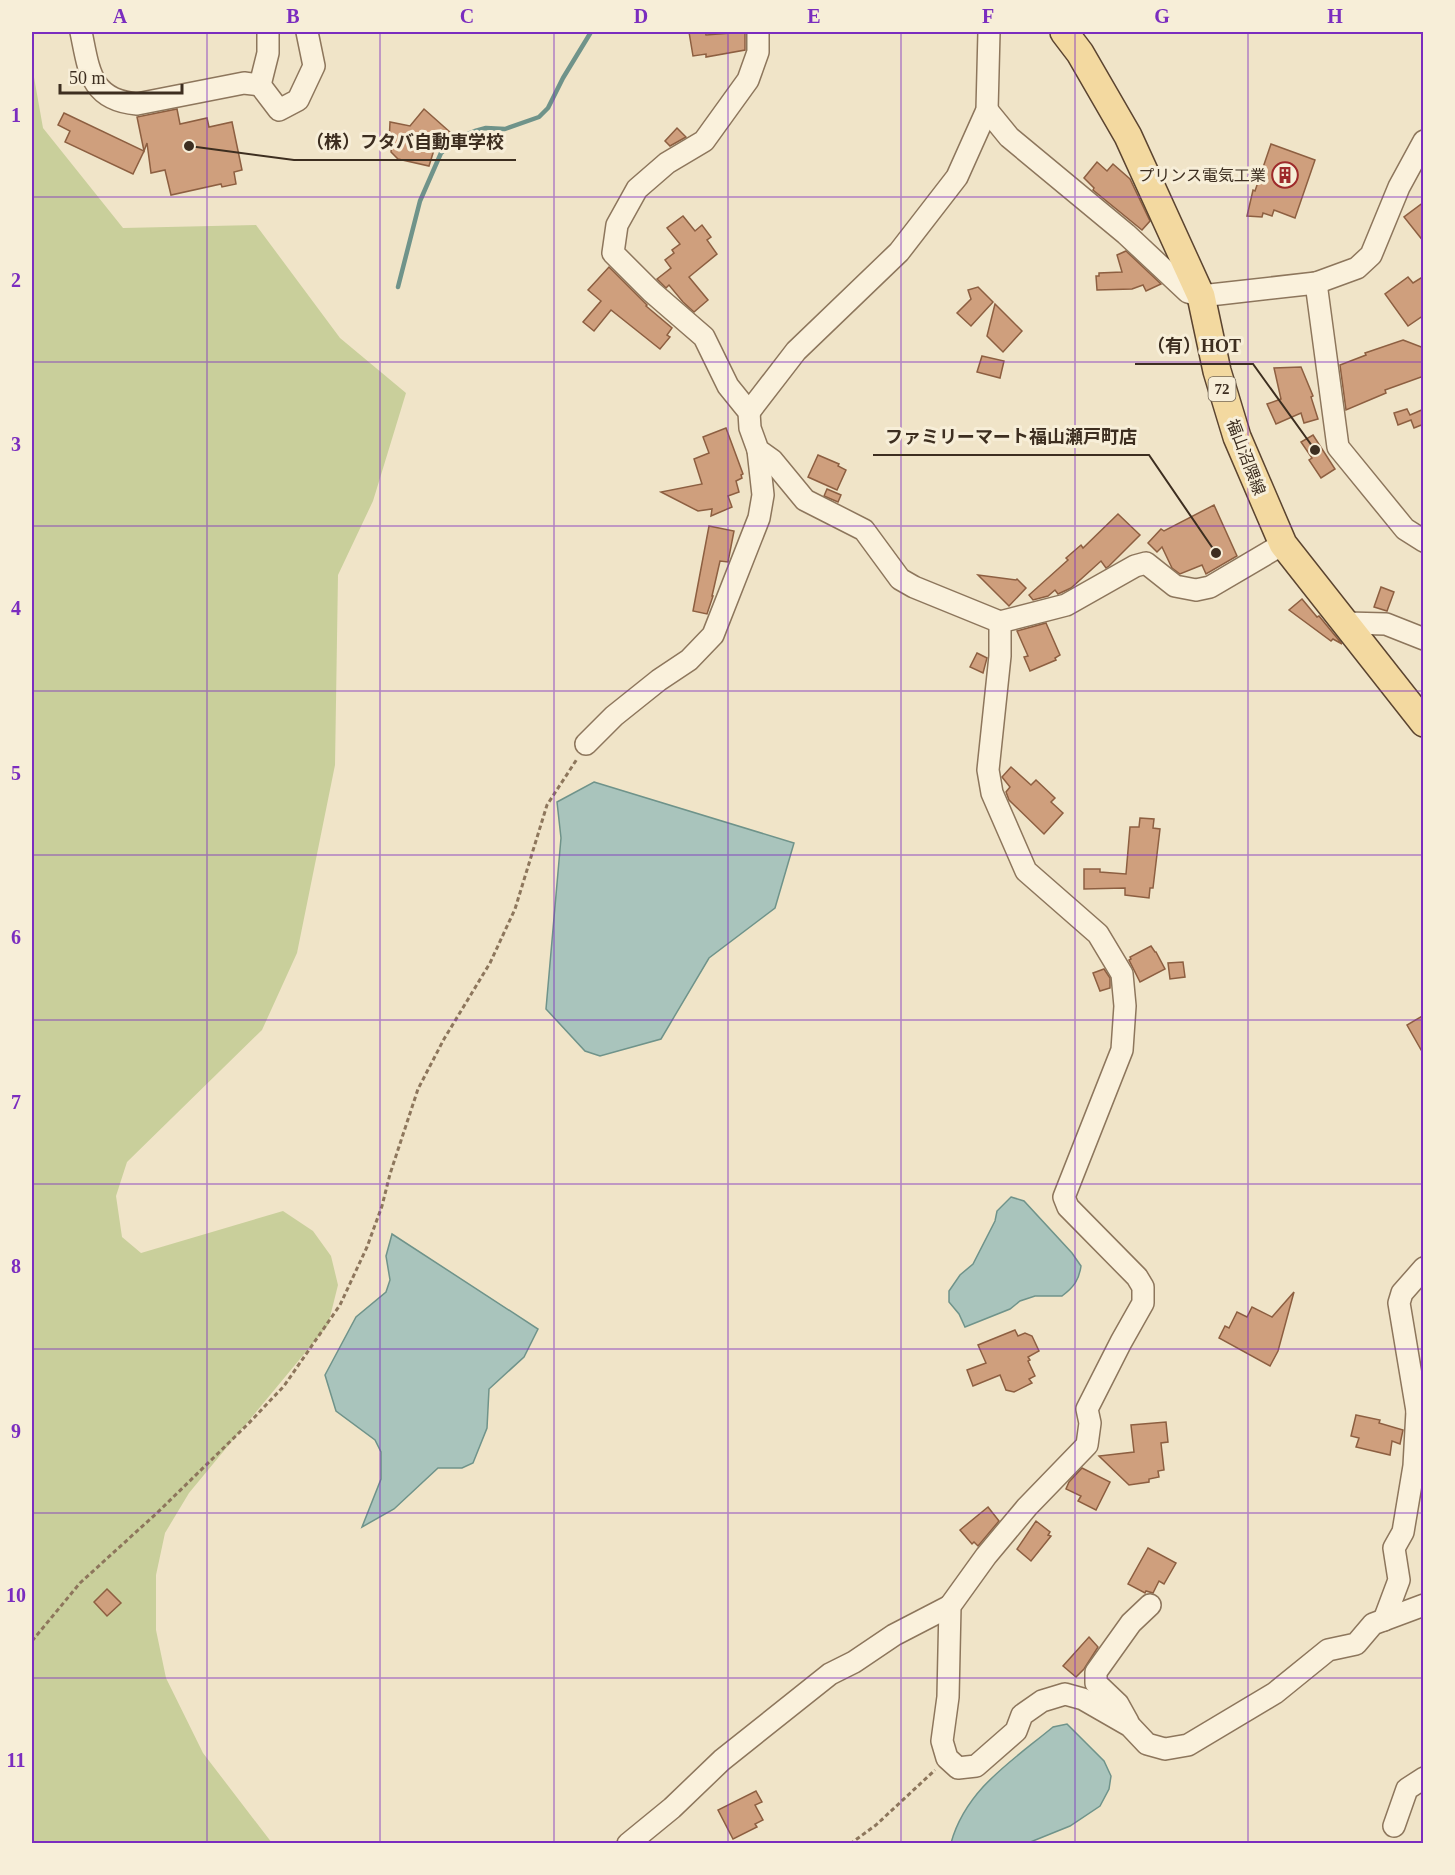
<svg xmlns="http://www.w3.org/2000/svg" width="1455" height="1875" font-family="'Times New Roman','Noto Sans JP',serif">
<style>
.green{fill:#c9cf9b}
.water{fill:#a9c4bc;stroke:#6f938a;stroke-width:1.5}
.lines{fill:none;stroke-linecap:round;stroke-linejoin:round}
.stream{stroke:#6f938a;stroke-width:4.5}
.building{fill:#cf9f7d;stroke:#8d5f41;stroke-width:1.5}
.minor-casing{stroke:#8d765c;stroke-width:24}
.major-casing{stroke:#5b4430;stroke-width:30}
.path{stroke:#8d765c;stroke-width:3;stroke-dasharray:4.5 3;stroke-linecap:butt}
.minor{stroke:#faf1dc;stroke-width:21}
.major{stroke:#f3d9a0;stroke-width:27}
.grid{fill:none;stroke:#7b2cbf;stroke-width:1.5;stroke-opacity:0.55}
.labels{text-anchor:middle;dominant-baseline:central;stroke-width:6;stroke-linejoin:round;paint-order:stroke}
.shield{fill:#f7eed8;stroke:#756857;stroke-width:1.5}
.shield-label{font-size:15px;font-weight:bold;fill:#3d2e20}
.poi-label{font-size:16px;fill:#3d2e20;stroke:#f7eed8;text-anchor:end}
.street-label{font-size:16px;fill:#3d2e20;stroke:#f7eed8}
.leader{fill:none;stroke:#3d2e20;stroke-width:2}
.callout-dot{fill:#3d2e20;stroke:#f7eed8;stroke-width:2}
.callout-label{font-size:18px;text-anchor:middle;font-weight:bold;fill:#3d2e20;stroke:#f7eed8;stroke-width:6;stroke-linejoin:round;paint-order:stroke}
.neatline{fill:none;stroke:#7b2cbf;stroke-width:2}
.grid-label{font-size:20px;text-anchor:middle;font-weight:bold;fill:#7b2cbf}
</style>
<rect width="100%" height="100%" fill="#f0e4c8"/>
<path class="green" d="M 32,66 L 43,128 L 123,228 L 256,225 L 340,338 L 406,393 L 373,501 L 338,575 L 335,765 L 297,953 L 262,1030 L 127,1162 L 116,1196 L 122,1237 L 141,1253 L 283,1211 L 313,1231 L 331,1256 L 338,1285 L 328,1325 L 189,1493 L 165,1533 L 156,1575 L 156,1630 L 166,1678 L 203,1753 L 272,1843 L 32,1843 Z"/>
<g class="water">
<path d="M 594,782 L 794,843 L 775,908 L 709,958 L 661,1039 L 600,1056 L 585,1051 L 546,1009 L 561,838 L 557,802 Z"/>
<path d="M 1011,1197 L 1024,1201 L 1072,1253 L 1081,1266 C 1079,1280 1074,1287 1062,1296 L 1035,1296 L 1020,1301 L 1010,1309 L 965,1327 L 959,1314 L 949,1302 L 949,1291 L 960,1275 L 973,1264 L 995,1221 L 997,1211 Z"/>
<path d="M 392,1234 L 538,1329 L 524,1357 L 489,1389 L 487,1428 L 473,1463 L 462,1468 L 438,1468 L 394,1509 L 362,1527 L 381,1479 L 381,1452 L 375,1440 L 336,1411 L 325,1375 L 356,1317 L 386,1292 L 390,1280 L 386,1256 Z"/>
<path d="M 1067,1724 L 1104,1761 L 1111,1776 L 1109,1789 L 1100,1806 L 1070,1826 L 1028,1843 L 951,1843 C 966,1789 1012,1761 1053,1727 Z"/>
</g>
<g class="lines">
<path class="stream" d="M 398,287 L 420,201 L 441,153 L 459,137 L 475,131 L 486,128 L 505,129 L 539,117 L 548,108 L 563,78 L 591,32"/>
</g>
<g class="building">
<path d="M 689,32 L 705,32 L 706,35 L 745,32 L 745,50 L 706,57 L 706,54 L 693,56 Z"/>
<path d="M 177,109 L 180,124 L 207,118 L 209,127 L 232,122 L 242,170 L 234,172 L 236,184 L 222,187 L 221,184 L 171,195 L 165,170 L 151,173 L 147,143 L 144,151 L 137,117 Z"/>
<path d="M 424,109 L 451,133 L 434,150 L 429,166 L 398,159 L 391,152 L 392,144 L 389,144 L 390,122 L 410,126 Z"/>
<path d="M 64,113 L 144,151 L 133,174 L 65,142 L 70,131 L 58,125 Z"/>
<path d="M 677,128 L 686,137 L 670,146 L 665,141 Z"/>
<path d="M 1271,144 L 1315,160 L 1295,218 L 1274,210 L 1272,216 L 1263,213 L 1262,217 L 1247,216 L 1253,190 L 1255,191 Z"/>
<path d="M 1097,162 L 1107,171 L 1113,164 L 1130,179 L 1150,221 L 1142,230 L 1093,190 L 1094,188 L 1084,178 Z"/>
<path d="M 1424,202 L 1424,242 L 1404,217 Z"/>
<path d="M 683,216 L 695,231 L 702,225 L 711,237 L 707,240 L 717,254 L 689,277 L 708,300 L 694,312 L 683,302 L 669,285 L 666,288 L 657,279 L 671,268 L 665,260 L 674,253 L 672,250 L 680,244 L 667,228 Z"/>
<path d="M 1126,251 L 1161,284 L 1146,291 L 1143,285 L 1132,289 L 1097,290 L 1096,276 L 1099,276 L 1099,273 L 1122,272 L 1117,255 Z"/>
<path d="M 609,267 L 647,305 L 646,306 L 672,328 L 667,335 L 670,337 L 660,349 L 611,310 L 594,331 L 583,322 L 601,301 L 588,290 Z"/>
<path d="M 1424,276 L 1424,315 L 1408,326 L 1385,294 L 1408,277 L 1413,283 Z"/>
<path d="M 978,287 L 993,302 L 971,326 L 957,313 L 971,299 L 968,290 Z"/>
<path d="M 995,304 L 1022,331 L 1003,352 L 987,336 Z"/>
<path d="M 1403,340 L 1424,348 L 1424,376 L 1385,390 L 1386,393 L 1346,410 L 1340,365 L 1366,355 L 1365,353 Z"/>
<path d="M 982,356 L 1004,361 L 1000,378 L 977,372 Z"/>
<path d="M 1301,367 L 1313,396 L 1311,397 L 1318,419 L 1304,423 L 1301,413 L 1276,424 L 1267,404 L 1281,399 L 1274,368 Z"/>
<path d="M 1407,409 L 1410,415 L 1424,409 L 1424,424 L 1414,428 L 1411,420 L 1398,425 L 1394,413 Z"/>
<path d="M 726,428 L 743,474 L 741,475 L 742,478 L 736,481 L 739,492 L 728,496 L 732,507 L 711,516 L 712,509 L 698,511 L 661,492 L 702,484 L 694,459 L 709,453 L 703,437 Z"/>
<path d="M 1313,435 L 1335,469 L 1321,478 L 1309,460 L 1312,458 L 1301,442 Z"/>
<path d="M 818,455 L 839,464 L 838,466 L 846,470 L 837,490 L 808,477 Z"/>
<path d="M 827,489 L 841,495 L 838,502 L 824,496 Z"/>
<path d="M 1214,505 L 1237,556 L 1206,574 L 1202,565 L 1180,574 L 1172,568 L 1162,547 L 1157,552 L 1148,543 L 1161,529 L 1164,531 Z"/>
<path d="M 1118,514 L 1140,535 L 1109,566 L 1106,568 L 1101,561 L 1071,588 L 1058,594 L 1055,590 L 1048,596 L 1033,600 L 1029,595 L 1068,560 L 1066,558 L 1081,545 L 1083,548 Z"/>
<path d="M 709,526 L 734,531 L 728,562 L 720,561 L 712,596 L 713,596 L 707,614 L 693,611 Z"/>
<path d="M 978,575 L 1016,580 L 1017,579 L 1026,588 L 1009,606 Z"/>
<path d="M 1381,587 L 1394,592 L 1387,611 L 1374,607 Z"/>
<path d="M 1302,599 L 1317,617 L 1319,616 L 1342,644 L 1333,639 L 1331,641 L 1289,610 Z"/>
<path d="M 1046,623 L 1060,655 L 1055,658 L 1056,660 L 1030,671 L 1024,657 L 1028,656 L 1017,631 Z"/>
<path d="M 977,653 L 987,658 L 983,673 L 970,667 Z"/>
<path d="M 1011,767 L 1031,785 L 1036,780 L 1055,798 L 1051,802 L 1063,813 L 1044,834 L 1009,800 L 1006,792 L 1010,787 L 1002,777 Z"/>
<path d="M 1140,818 L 1154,819 L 1153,828 L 1160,829 L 1153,888 L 1150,888 L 1149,898 L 1125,895 L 1125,888 L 1084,889 L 1084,869 L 1100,869 L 1100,872 L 1126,874 L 1130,827 L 1139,827 Z"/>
<path d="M 1151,946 L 1155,952 L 1156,952 L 1165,969 L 1140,982 L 1129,960 L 1131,959 L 1130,957 Z"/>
<path d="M 1183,962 L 1185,977 L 1170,979 L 1168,963 Z"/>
<path d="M 1104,969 L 1110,978 L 1110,988 L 1100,991 L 1093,973 Z"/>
<path d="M 1424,1015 L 1424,1055 L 1407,1025 Z"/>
<path d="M 1294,1292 L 1278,1351 L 1270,1366 L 1219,1338 L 1225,1326 L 1229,1328 L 1237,1312 L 1247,1317 L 1252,1307 L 1272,1317 Z"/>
<path d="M 1015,1330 L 1018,1336 L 1025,1333 L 1032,1336 L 1039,1351 L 1028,1357 L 1030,1360 L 1028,1361 L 1035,1376 L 1029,1379 L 1032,1383 L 1014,1392 L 1006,1390 L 1000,1375 L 973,1386 L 967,1370 L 986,1363 L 978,1345 Z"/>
<path d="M 1356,1415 L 1380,1420 L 1379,1423 L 1403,1430 L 1400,1444 L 1392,1441 L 1390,1455 L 1356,1447 L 1359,1438 L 1351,1436 Z"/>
<path d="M 1166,1422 L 1168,1442 L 1161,1443 L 1164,1470 L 1158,1471 L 1159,1477 L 1149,1479 L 1149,1482 L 1129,1485 L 1099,1456 L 1134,1452 L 1131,1425 Z"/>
<path d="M 1082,1468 L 1110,1482 L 1096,1510 L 1078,1501 L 1081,1496 L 1066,1489 L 1069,1482 Z"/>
<path d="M 988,1507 L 999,1521 L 978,1546 L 974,1542 L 972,1544 L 960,1530 Z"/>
<path d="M 1036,1521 L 1050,1532 L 1048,1535 L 1051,1536 L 1031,1561 L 1017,1549 Z"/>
<path d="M 1148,1548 L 1176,1563 L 1164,1584 L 1159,1581 L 1153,1593 L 1146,1591 L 1145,1593 L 1128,1584 Z"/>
<path d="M 107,1589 L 121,1603 L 107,1616 L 94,1602 Z"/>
<path d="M 1089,1637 L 1098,1647 L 1084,1669 L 1076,1677 L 1063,1666 Z"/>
<path d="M 756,1791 L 762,1802 L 755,1805 L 763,1820 L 755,1824 L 757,1827 L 733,1839 L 718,1810 Z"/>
</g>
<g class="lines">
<g class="minor-casing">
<g id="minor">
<path d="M 81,32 C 89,70 90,100 137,104 L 244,83 L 260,85 L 268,53 L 268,32"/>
<path d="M 758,32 L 758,52 L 748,80 L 704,141 L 667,163 L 637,189 L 617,225 L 613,253 L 652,292 L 704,337 L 728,386 L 749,412 L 750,428 L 758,450 L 772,460 L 805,500 L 864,530 L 900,579 L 914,587 L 1000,622"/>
<path d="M 260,85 L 279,110 L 298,100 L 314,66 L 307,32"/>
<path d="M 987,110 L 1009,137 L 1126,234 L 1188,292 L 1201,296 L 1316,283 L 1357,268 L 1371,255 L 1399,187 L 1424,141"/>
<path d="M 1316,283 L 1338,447 L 1405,529 L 1424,541"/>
<path d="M 749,412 L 796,351 L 899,252 L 957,177 L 987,110 L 989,32"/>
<path d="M 1283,544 L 1210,587 L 1196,590 L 1175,586 L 1146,563 L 1135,566 L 1066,605 L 1000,622 L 1000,656 L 988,770 L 992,793 L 1026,871 L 1098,934 L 1122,974 L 1125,1006 L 1122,1050 L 1064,1197 L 1068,1207 L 1137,1277 L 1143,1287 L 1143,1303 L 1121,1342 L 1087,1409 L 1090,1423 L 1087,1445 L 1027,1507 L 986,1556 L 950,1606 L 948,1697 L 942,1741 L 947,1758 L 958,1768 L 976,1766 L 1016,1731 L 1022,1715 L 1042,1701 L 1065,1694 L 1083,1699 L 1130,1726 L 1147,1744 L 1165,1749 L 1188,1745 L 1275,1693 L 1328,1650 L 1356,1644 L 1373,1624 L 1424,1605"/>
<path d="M 1346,623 L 1386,624 L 1424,639"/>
<path d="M 586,744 L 614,716 L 659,680 L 689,660 L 713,635 L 759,518 L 763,495 L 758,450"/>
<path d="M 1424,1268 L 1402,1293 L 1399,1303 L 1417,1411 L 1424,1411"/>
<path d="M 1384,1620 L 1399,1580 L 1394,1548 L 1403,1532 L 1414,1466 L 1417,1411"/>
<path d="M 1128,1722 L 1118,1704 L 1096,1683 L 1096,1672 L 1131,1623 L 1150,1605"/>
<path d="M 1394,1826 L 1407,1789 L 1424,1778"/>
<path d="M 628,1844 L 672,1808 L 722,1760 L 830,1674 L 854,1662 L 894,1635 L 950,1606"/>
</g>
</g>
<g class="major-casing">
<path id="major" d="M 1064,32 L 1080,53 L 1128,136 L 1201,296 L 1217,371 L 1237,437 L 1283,544 L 1424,723"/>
</g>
<g class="path">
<path d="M 32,1641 L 80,1583 L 158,1512 L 248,1424 L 284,1386 L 340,1305 L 367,1247 L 382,1206 L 390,1174 L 418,1089 L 444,1039 L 490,963 L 515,909 L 547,805 L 577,759"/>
<path d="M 850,1844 L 876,1825 L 935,1770"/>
</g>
<use href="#minor" class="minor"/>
<use href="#major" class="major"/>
</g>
<path class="grid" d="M 207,32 L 207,1844M 380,32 L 380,1844M 554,32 L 554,1844M 728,32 L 728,1844M 901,32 L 901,1844M 1075,32 L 1075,1844M 1248,32 L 1248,1844M 32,197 L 1424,197M 32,362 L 1424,362M 32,526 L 1424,526M 32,691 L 1424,691M 32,855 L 1424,855M 32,1020 L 1424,1020M 32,1184 L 1424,1184M 32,1349 L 1424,1349M 32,1513 L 1424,1513M 32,1678 L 1424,1678"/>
<defs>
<g id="building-ring" transform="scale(1.35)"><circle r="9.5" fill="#f7eed8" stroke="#9e2a2b" stroke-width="1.5"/><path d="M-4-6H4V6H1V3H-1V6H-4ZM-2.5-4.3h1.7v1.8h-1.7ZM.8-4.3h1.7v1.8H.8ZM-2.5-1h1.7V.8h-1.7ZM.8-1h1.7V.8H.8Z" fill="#9e2a2b"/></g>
</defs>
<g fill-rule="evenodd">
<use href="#building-ring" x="1285" y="175"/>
</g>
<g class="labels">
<rect class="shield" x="1208.5" y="377" width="27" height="24" rx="4.5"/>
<g class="shield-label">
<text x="1222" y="389">72</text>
</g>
<g class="poi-label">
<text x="1266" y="175">プリンス電気工業</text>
</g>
<g class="street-label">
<text transform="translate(1246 457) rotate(69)">福山沼隈線</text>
</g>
</g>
<path class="leader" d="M189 146L294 160H516M1315 450L1253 364H1135M1216 553L1149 455H873"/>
<g class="callout-dot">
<circle cx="189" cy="146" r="6"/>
<circle cx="1315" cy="450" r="6"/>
<circle cx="1216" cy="553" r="6"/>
</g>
<g class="callout-label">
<text x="405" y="148">（株）フタバ自動車学校</text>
<text x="1194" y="352">（有）HOT</text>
<text x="1011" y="443">ファミリーマート福山瀬戸町店</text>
</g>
<rect width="1455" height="1875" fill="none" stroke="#f7eed8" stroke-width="66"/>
<path d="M60 84v9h122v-9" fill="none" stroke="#3d2e20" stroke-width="3"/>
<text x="69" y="84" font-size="18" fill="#3d2e20" stroke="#f7eed8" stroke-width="4.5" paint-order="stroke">50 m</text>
<rect x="33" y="33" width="1389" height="1809" class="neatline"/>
<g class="grid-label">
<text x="120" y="23">A</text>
<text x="293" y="23">B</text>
<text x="467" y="23">C</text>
<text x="641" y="23">D</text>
<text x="814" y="23">E</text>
<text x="988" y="23">F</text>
<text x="1162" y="23">G</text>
<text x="1335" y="23">H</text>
<text x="16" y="122">1</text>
<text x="16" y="287">2</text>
<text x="16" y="451">3</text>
<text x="16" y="615">4</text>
<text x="16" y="780">5</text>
<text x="16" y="944">6</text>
<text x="16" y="1109">7</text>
<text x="16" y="1273">8</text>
<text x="16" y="1438">9</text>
<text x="16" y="1602">10</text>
<text x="16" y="1767">11</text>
</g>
</svg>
